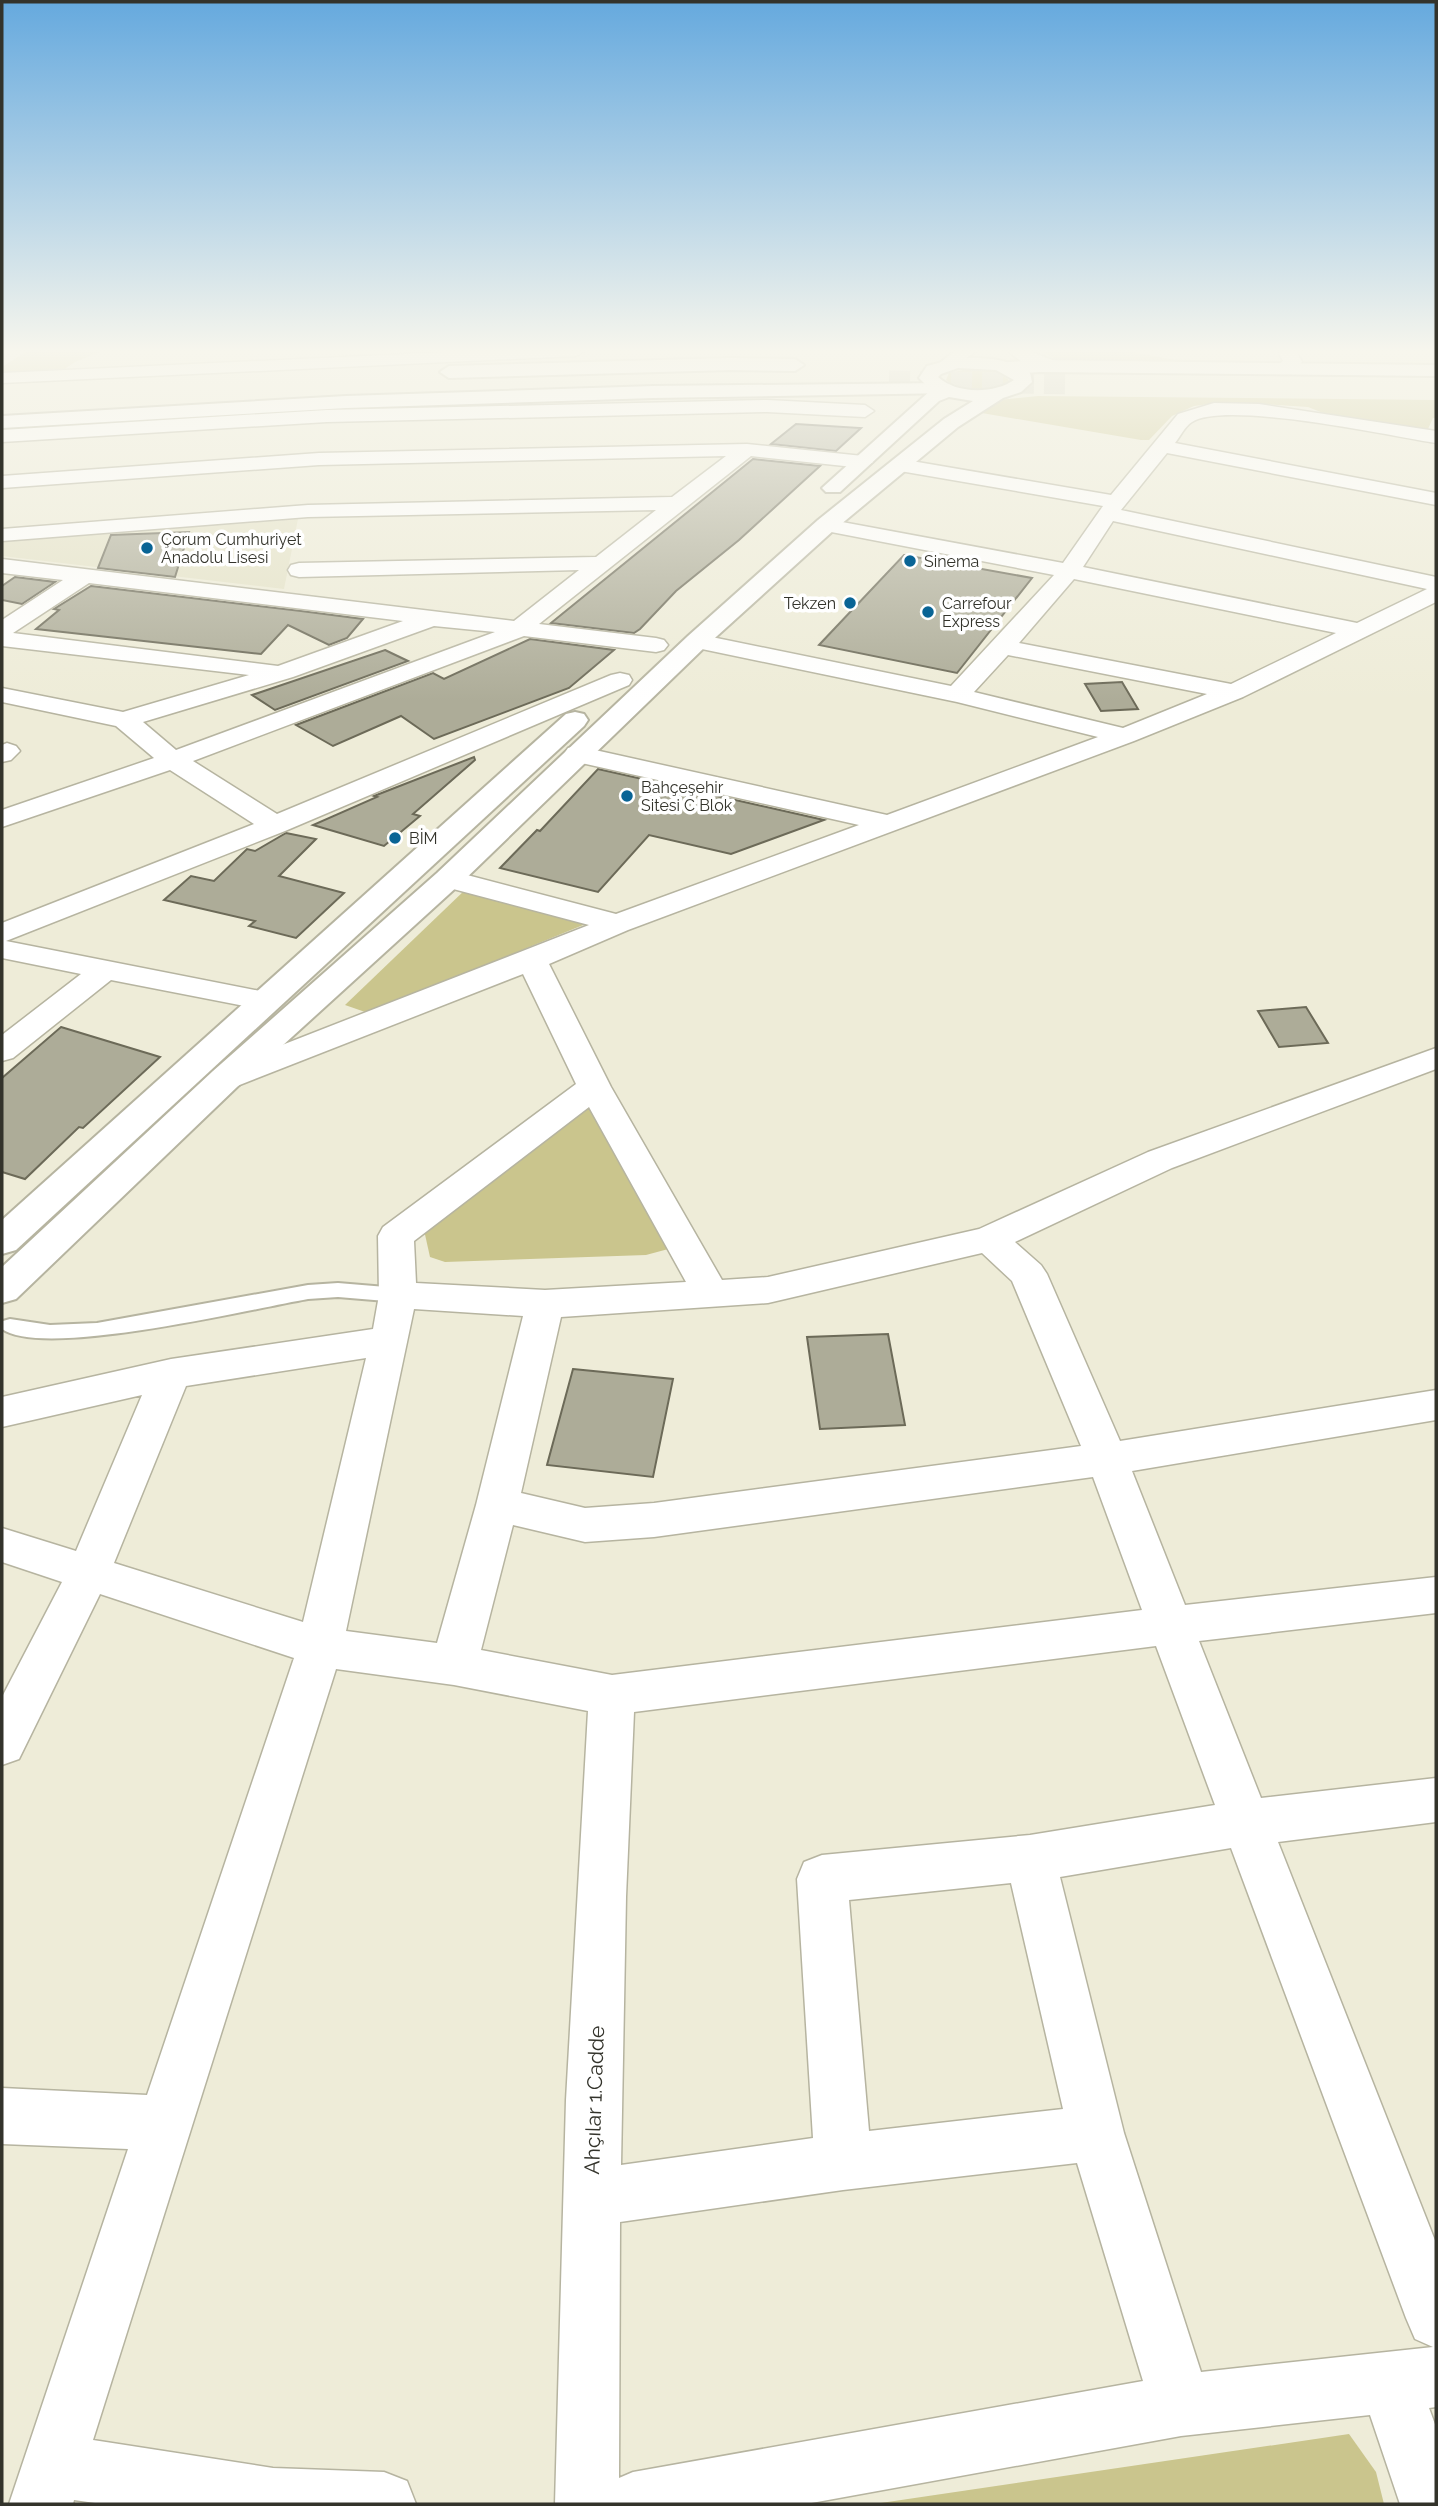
<svg xmlns="http://www.w3.org/2000/svg" width="1438" height="2506" font-family="Raleway,sans-serif">
<style>
.built{fill:#e4e2c7}
.green{fill:#cac58d}
.building{fill:#adac98;stroke:#6c6a58;stroke-width:2}
.lines{fill:none;stroke-linecap:round;stroke-linejoin:round}
.trunk-tunnel{stroke:#c9c7b5;stroke-width:21;stroke-dasharray:21 10;stroke-linecap:butt}
.service-casing{stroke:#b6b4a0;stroke-width:4}
.minor-casing{stroke:#b6b4a0;stroke-width:3}
.tertiary-casing{stroke:#b6b4a0;stroke-width:4}
.secondary-casing{stroke:#b6b4a0;stroke-width:4}
.trunk-casing{stroke:#b6b4a0;stroke-width:4}
.service{fill:#fff;fill-rule:evenodd}
.minor{fill:#fff;fill-rule:evenodd}
.tertiary{fill:#fff;fill-rule:evenodd}
.secondary{fill:#fff;fill-rule:evenodd}
.trunk{fill:#fff;fill-rule:evenodd}
.poi-dot{fill:#096495;stroke:#fff;stroke-width:2.5}
.labels{text-anchor:middle;dominant-baseline:central;stroke-width:7;stroke-linejoin:round;paint-order:stroke}
.far-poi-label{font-size:16px;fill:#33332b;stroke:#fff;text-anchor:start}
.near-street-label{font-size:21px;fill:#33332b;stroke:#fff}
</style>
<rect width="100%" height="100%" fill="#eeecd8"/>
<path class="built" d="M 298,519 L 284,589 L 2,556 L 2,541 Z"/>
<g class="green">
<path d="M 27,351 L 103,351 L 75,362 L 63,370 L 2,373 L 2,367 Z"/>
<path d="M 1041,351 L 1127,351 L 1202,365 L 1071,362 L 1057,360 Z"/>
<path d="M 973,368 L 994,370 L 1009,380 C 997,396 960,392 946,380 L 949,373 Z"/>
<path d="M 1038,396 L 1436,400 L 1436,418 L 1433,418 L 1428,429 L 1328,415 L 1308,407 L 1248,403 L 1209,404 L 1194,406 L 1172,416 L 1149,440 L 1141,440 L 976,412 L 999,400 Z"/>
<path d="M 466,889 L 588,923 L 368,1013 L 345,1005 Z"/>
<path d="M 591,1105 L 672,1248 L 646,1255 L 445,1262 L 430,1257 L 424,1230 Z"/>
<path d="M 1349,2434 L 1376,2472 L 1384,2504 L 874,2504 Z"/>
</g>
<g class="building">
<path d="M 796,424 L 861,428 L 836,451 L 771,444 Z"/>
<path d="M 753,459 L 820,466 L 739,540 L 676,591 L 640,629 L 634,633 L 551,623 Z"/>
<path d="M 189,532 L 175,577 L 98,568 L 111,535 Z"/>
<path d="M 904,555 L 1032,578 L 957,673 L 819,645 Z"/>
<path d="M 15,577 L 55,582 L 22,604 L 2,600 L 2,586 Z"/>
<path d="M 91,586 L 301,611 L 363,619 L 347,638 L 329,645 L 288,625 L 261,654 L 36,629 L 59,610 L 54,609 Z"/>
<path d="M 530,639 L 614,650 L 569,688 L 434,739 L 401,716 L 333,746 L 296,725 L 433,673 L 444,679 Z"/>
<path d="M 385,650 L 408,661 L 275,710 L 252,695 Z"/>
<path d="M 1122,682 L 1138,709 L 1101,711 L 1085,684 Z"/>
<path d="M 474,757 L 475,760 L 413,814 L 420,816 L 384,846 L 313,825 L 377,797 L 374,796 Z"/>
<path d="M 598,769 L 824,820 L 731,854 L 649,835 L 598,892 L 500,868 L 537,830 L 540,831 Z"/>
<path d="M 286,833 L 316,839 L 279,876 L 344,893 L 296,938 L 249,926 L 255,921 L 164,900 L 191,876 L 214,881 L 247,849 L 255,851 Z"/>
<path d="M 1306,1007 L 1328,1043 L 1279,1047 L 1258,1011 Z"/>
<path d="M 61,1027 L 160,1057 L 83,1128 L 79,1127 L 25,1179 L 2,1172 L 2,1078 Z"/>
<path d="M 888,1334 L 905,1425 L 820,1429 L 807,1337 Z"/>
<path d="M 573,1369 L 673,1379 L 653,1477 L 547,1465 Z"/>
</g>
<g class="lines">
<path class="trunk-tunnel" d="M 889,381 L 1074,384"/>
<g class="service-casing">
<path id="service" d="M 338,1283 L 398,1288 L 405,1290 L 408,1295 L 405,1300 L 398,1302 L 338,1297 L 308,1299 C 251,1309 43,1359 2,1329 L 3,1321 L 10,1319 L 50,1325 L 97,1323 L 308,1285 Z"/>
</g>
<g class="minor-casing">
<g id="minor">
<path d="M 469,351 L 585,351 L 576,356 L 2,383 L 2,373 Z"/>
<path d="M 1278,351 L 1296,351 L 1302,362 L 1287,374 L 1275,374 L 1272,370 L 1283,361 Z"/>
<path d="M 767,400 L 865,405 L 874,411 L 865,417 L 767,412 L 327,422 L 2,442 L 2,430 L 327,410 Z"/>
<path d="M 1214,403 L 1259,404 L 1436,431 L 1436,443 C 1391,436 1225,400 1192,422 C 1185,426 1180,437 1175,443 L 1436,493 L 1436,505 L 1167,453 L 1121,510 L 1436,577 L 1436,602 L 1243,697 L 1134,741 L 628,930 L 549,964 L 611,1087 L 722,1280 L 768,1277 L 979,1229 L 1148,1152 L 1436,1048 L 1436,1069 L 1172,1168 L 1015,1242 L 1041,1265 L 1047,1274 L 1120,1441 L 1436,1390 L 1436,1420 L 1132,1471 L 1185,1605 L 1436,1577 L 1436,1613 L 1199,1641 L 1261,1798 L 1436,1778 L 1436,1822 L 1278,1842 L 1436,2243 L 1436,2407 L 1429,2408 L 1436,2427 L 1436,2504 L 1400,2504 L 1370,2415 L 1181,2436 L 806,2504 L 555,2504 L 566,2100 L 588,1711 L 454,1685 L 336,1669 L 93,2440 L 273,2468 L 384,2472 L 407,2481 L 416,2504 L 102,2504 L 74,2500 L 73,2504 L 9,2504 L 128,2149 L 2,2144 L 2,2088 L 147,2095 L 294,1658 L 100,1594 L 19,1759 L 2,1765 L 2,1697 L 62,1582 L 2,1562 L 2,1528 L 76,1551 L 142,1395 L 2,1427 L 2,1397 L 171,1359 L 373,1329 L 379,1295 L 378,1236 L 383,1227 L 576,1084 L 523,974 L 237,1086 L 225,1089 L 213,1086 L 209,1079 L 213,1072 L 589,925 L 438,885 L 434,879 L 438,873 L 448,870 L 616,914 L 859,825 L 568,760 L 564,754 L 568,748 L 577,746 L 887,815 L 1098,737 L 957,702 L 697,648 L 689,646 L 685,641 L 689,636 L 697,634 L 951,686 L 1054,575 L 826,531 L 819,529 L 815,525 L 819,521 L 826,519 L 1063,563 L 1103,506 L 900,471 L 890,465 L 900,459 L 1111,495 L 1178,414 ZM 1113,521 L 1427,589 L 1357,623 L 1083,567 ZM 1074,579 L 1336,633 L 1231,684 L 1019,643 ZM 1008,655 L 1207,694 L 1123,728 L 974,692 ZM 589,1107 L 686,1282 L 545,1290 L 416,1283 L 414,1241 ZM 982,1253 L 1012,1281 L 1081,1446 L 654,1503 L 585,1508 L 521,1493 L 561,1317 L 768,1303 ZM 414,1309 L 523,1316 L 476,1505 L 437,1643 L 346,1631 ZM 366,1358 L 303,1622 L 114,1563 L 186,1386 ZM 1093,1477 L 1142,1610 L 612,1675 L 481,1650 L 513,1525 L 585,1542 L 654,1537 ZM 1156,1646 L 1215,1805 L 1030,1835 L 822,1855 L 804,1862 L 797,1879 L 813,2138 L 621,2165 L 626,1897 L 634,1712 ZM 1231,1848 L 1406,2318 L 1415,2339 L 1433,2347 L 1201,2372 L 1124,2133 L 1060,1877 ZM 1011,1883 L 1063,2109 L 869,2131 L 849,1900 ZM 1077,2163 L 1143,2381 L 633,2472 L 619,2478 L 620,2222 L 843,2190 Z"/>
<path d="M 747,444 L 863,456 L 873,462 L 863,468 L 751,456 L 539,624 L 656,638 L 664,640 L 668,645 L 664,650 L 656,652 L 524,636 L 193,761 L 277,814 L 611,675 L 620,673 L 629,675 L 632,680 L 629,685 L 285,831 L 6,941 L 265,992 L 276,994 L 281,1001 L 276,1008 L 265,1010 L 111,980 L 13,1058 L 2,1061 L 2,1035 L 81,974 L 2,958 L 2,923 L 254,824 L 170,770 L 2,827 L 2,810 L 154,758 L 116,726 L 2,702 L 2,688 L 123,712 L 249,675 L 2,646 L 2,620 L 63,580 L 2,573 L 2,559 L 514,621 L 579,570 L 299,577 L 291,575 L 288,570 L 291,565 L 299,563 L 596,557 L 656,510 L 308,517 L 2,541 L 2,529 L 308,505 L 672,497 L 726,456 L 319,465 L 2,488 L 2,476 L 319,453 ZM 89,583 L 403,621 L 278,666 L 13,633 ZM 434,626 L 495,632 L 176,750 L 143,722 L 293,677 Z"/>
<path d="M 7,743 L 16,746 L 20,751 L 11,760 L 2,762 L 2,745 Z"/>
</g>
</g>
<g class="tertiary-casing">
<g id="tertiary">
<path d="M 955,351 L 976,351 L 952,369 L 940,369 L 937,365 Z"/>
<path d="M 1009,351 L 1029,351 L 1057,362 L 1059,366 L 1050,372 C 1034,368 1020,363 1009,351 Z"/>
</g>
</g>
<g class="secondary-casing">
<g id="secondary">
<path d="M 957,358 C 983,357 1008,358 1030,373 L 1032,382 L 1021,392 L 1003,398 L 958,427 L 834,530 L 706,646 L 459,885 L 237,1087 L 16,1299 L 2,1303 L 2,1267 L 213,1071 L 437,873 L 688,636 L 818,520 L 944,419 L 973,401 L 949,397 L 939,401 L 840,492 L 826,492 L 822,488 L 931,390 L 919,378 L 927,366 ZM 958,368 L 996,370 L 1014,380 C 994,394 956,394 938,377 L 941,374 Z"/>
<path d="M 575,712 L 584,714 L 588,720 L 584,726 L 16,1250 L 2,1254 L 2,1220 L 566,714 Z"/>
</g>
</g>
<g class="trunk-casing">
<g id="trunk">
<path d="M 730,358 L 795,359 L 804,365 L 795,371 L 730,370 L 449,378 L 440,372 L 449,366 Z"/>
<path d="M 1040,360 L 1436,365 L 1436,376 L 1040,372 L 1008,374 L 999,368 L 1008,362 Z"/>
<path d="M 944,383 L 951,385 L 953,389 L 951,393 L 653,398 L 346,408 L 2,428 L 2,416 L 346,396 L 653,386 Z"/>
</g>
</g>
<use href="#service" class="service"/>
<use href="#minor" class="minor"/>
<use href="#tertiary" class="tertiary"/>
<use href="#secondary" class="secondary"/>
<use href="#trunk" class="trunk"/>
</g>
<linearGradient id="sky" x2="0" y2="1"><stop stop-color="#65a9de"/><stop offset="0.5" stop-color="#f7f6ed"/><stop offset="1" stop-color="#f7f6ed" stop-opacity="0"/></linearGradient>
<rect width="1438" height="702" fill="url(#sky)"/>
<g class="poi-dot">
<circle cx="147" cy="548" r="7"/>
<circle cx="910" cy="561" r="7"/>
<circle cx="850" cy="603" r="7"/>
<circle cx="928" cy="612" r="7"/>
<circle cx="627" cy="796" r="7"/>
<circle cx="395" cy="838" r="7"/>
</g>
<g class="labels">
<g class="far-poi-label">
<text x="161" y="539">Çorum Cumhuriyet<tspan x="161" dy="18">Anadolu Lisesi</tspan></text>
<text x="924" y="561">Sinema</text>
<text x="836" y="603" text-anchor="end">Tekzen</text>
<text x="942" y="603">Carrefour<tspan x="942" dy="18">Express</tspan></text>
<text x="641" y="787">Bahçeşehir<tspan x="641" dy="18">Sitesi C Blok</tspan></text>
<text x="409" y="838">BİM</text>
</g>
<g class="near-street-label">
<text transform="translate(594 2100) rotate(-88)">Ahçılar 1.Cadde</text>
</g>
</g>
<rect width="1438" height="2506" fill="none" stroke="#33332b" stroke-width="7"/>
</svg>
